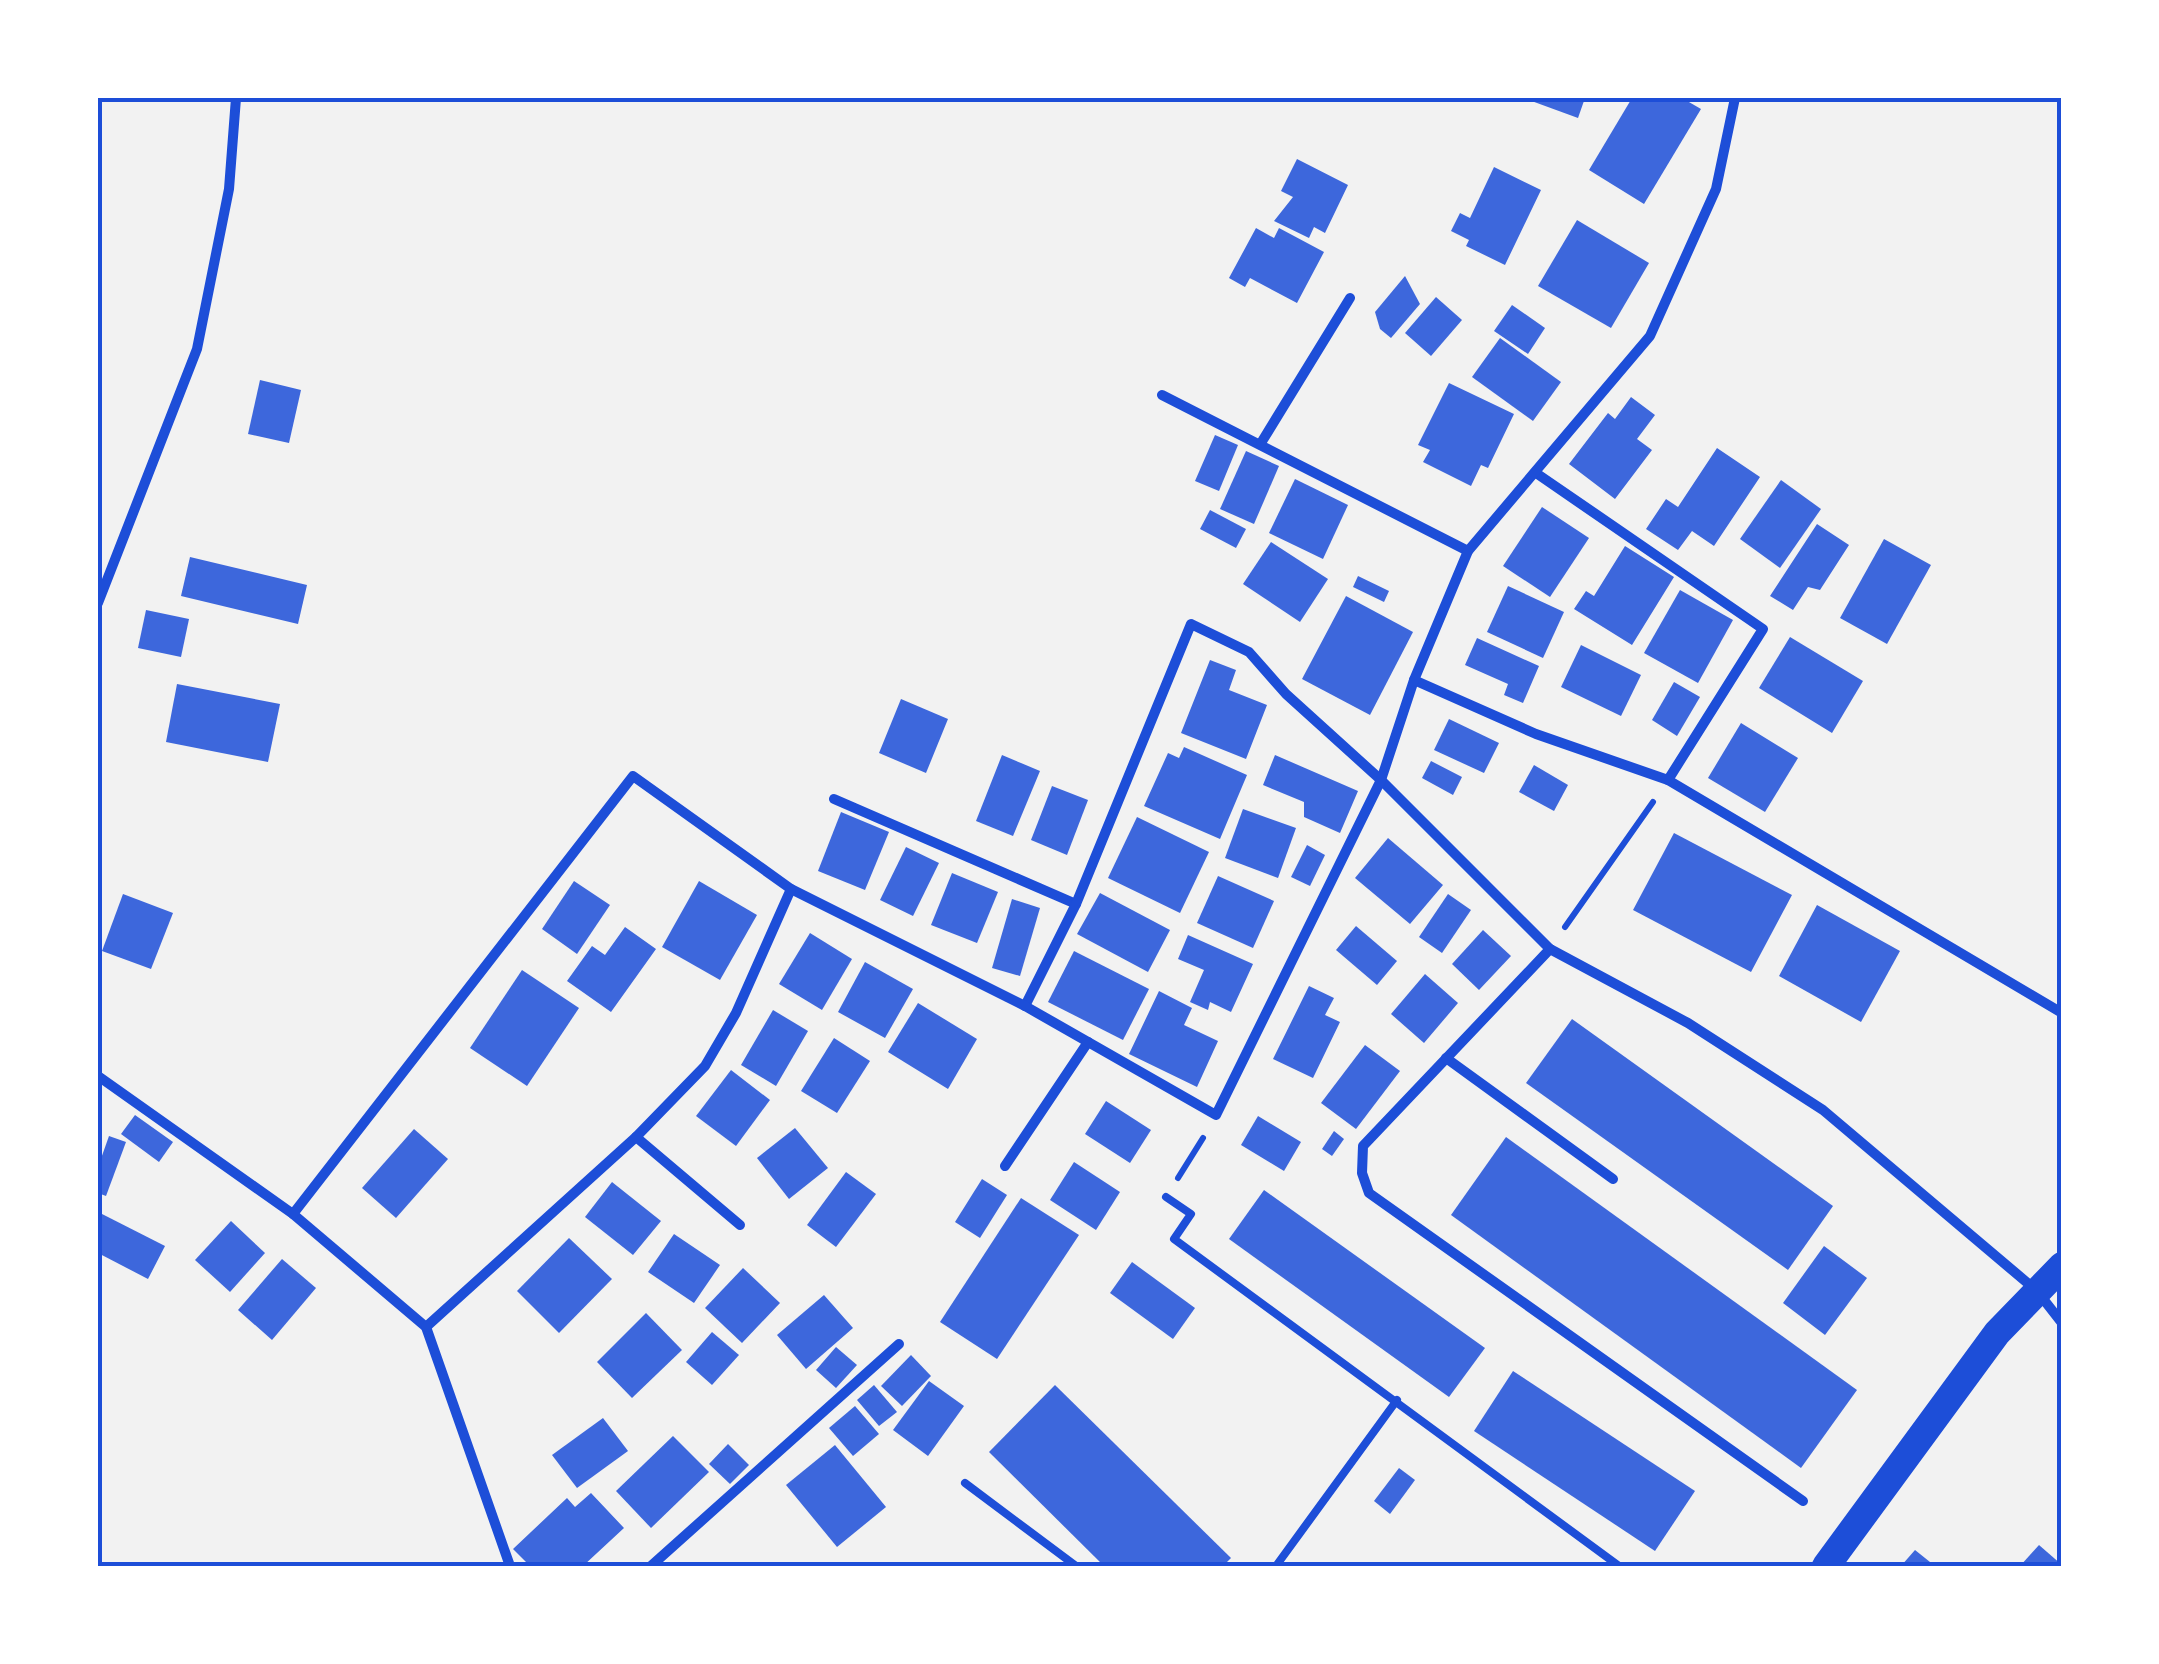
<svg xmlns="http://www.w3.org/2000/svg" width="2159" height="1664" font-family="'Asap Condensed',sans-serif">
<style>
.building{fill:#3d67dc}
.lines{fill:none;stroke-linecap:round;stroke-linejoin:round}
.path{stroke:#1d4ed8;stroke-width:6}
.service{stroke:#1d4ed8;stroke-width:8}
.minor{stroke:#1d4ed8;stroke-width:10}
.trunk{stroke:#1d4ed8;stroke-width:28}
.neatline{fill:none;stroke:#1d4ed8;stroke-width:4}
</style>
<rect width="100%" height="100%" fill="#f2f2f2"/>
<g class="building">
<path d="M 1523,98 L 1585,98 L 1578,118 Z"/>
<path d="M 1632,98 L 1682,98 L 1701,109 L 1644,204 L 1589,170 Z"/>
<path d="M 1297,159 L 1348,185 L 1325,233 L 1314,227 L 1309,238 L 1274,221 L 1293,197 L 1281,191 Z"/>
<path d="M 1494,167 L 1541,190 L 1505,265 L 1466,246 L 1469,240 L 1451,231 L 1460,213 L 1470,218 Z"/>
<path d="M 1577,220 L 1649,263 L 1611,328 L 1538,286 Z"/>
<path d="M 1256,228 L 1274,238 L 1279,228 L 1324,252 L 1297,303 L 1250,278 L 1245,287 L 1229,278 Z"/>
<path d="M 1405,276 L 1420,304 L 1391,338 L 1380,329 L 1375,312 Z"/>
<path d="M 1436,297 L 1462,320 L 1431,356 L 1405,333 Z"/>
<path d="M 1512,305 L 1545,328 L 1528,354 L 1494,331 Z"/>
<path d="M 1500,338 L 1561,382 L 1533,421 L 1472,377 Z"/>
<path d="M 260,380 L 301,390 L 289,443 L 248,434 Z"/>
<path d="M 1449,383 L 1514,414 L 1488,468 L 1481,465 L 1471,486 L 1423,462 L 1430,450 L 1418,445 Z"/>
<path d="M 1631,397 L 1655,415 L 1637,439 L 1652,450 L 1615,499 L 1569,464 L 1608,413 L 1615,419 Z"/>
<path d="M 1215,435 L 1238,445 L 1219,491 L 1195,481 Z"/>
<path d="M 1717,448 L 1760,477 L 1714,546 L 1692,531 L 1678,550 L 1646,529 L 1666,499 L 1678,507 Z"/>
<path d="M 1246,451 L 1279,466 L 1254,524 L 1220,509 Z"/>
<path d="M 1295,479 L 1348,505 L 1323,559 L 1269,533 Z"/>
<path d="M 1781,480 L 1821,509 L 1780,568 L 1740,539 Z"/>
<path d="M 1542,507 L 1589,538 L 1550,597 L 1503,566 Z"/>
<path d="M 1210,510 L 1246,529 L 1236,548 L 1200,529 Z"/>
<path d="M 1817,524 L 1849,545 L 1820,590 L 1808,587 L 1793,610 L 1770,596 Z"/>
<path d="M 1884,539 L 1931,565 L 1887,644 L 1840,618 Z"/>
<path d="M 1271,542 L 1328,579 L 1300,622 L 1243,584 Z"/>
<path d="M 1625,546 L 1674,577 L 1632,645 L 1574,609 L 1586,591 L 1594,596 Z"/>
<path d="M 190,557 L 307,585 L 298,624 L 181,596 Z"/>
<path d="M 1358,576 L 1389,591 L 1384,602 L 1353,587 Z"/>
<path d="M 1508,586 L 1564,612 L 1543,658 L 1487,632 Z"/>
<path d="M 1680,590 L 1733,620 L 1698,683 L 1644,653 Z"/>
<path d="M 1346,596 L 1413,632 L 1370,715 L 1302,679 Z"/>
<path d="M 146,610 L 189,619 L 181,657 L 138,648 Z"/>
<path d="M 1790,637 L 1863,681 L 1832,733 L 1759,688 Z"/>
<path d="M 1477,638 L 1539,666 L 1523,703 L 1504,695 L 1508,684 L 1465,665 Z"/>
<path d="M 1581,645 L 1641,675 L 1621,716 L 1561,687 Z"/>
<path d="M 1210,660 L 1236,670 L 1229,690 L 1267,705 L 1246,759 L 1181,733 Z"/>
<path d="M 1674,682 L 1700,697 L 1677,736 L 1652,720 Z"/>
<path d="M 177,684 L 280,704 L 268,762 L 166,742 Z"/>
<path d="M 901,699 L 948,719 L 926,773 L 879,753 Z"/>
<path d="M 1449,719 L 1499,743 L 1484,773 L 1434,750 Z"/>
<path d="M 1741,723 L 1798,758 L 1765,812 L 1708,778 Z"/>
<path d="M 1184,747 L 1247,775 L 1220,839 L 1144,806 L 1168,753 L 1179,758 Z"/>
<path d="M 1002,755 L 1040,771 L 1013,836 L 976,821 Z"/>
<path d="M 1275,755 L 1358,791 L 1340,833 L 1304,817 L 1304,802 L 1263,785 Z"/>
<path d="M 1431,761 L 1462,777 L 1453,795 L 1422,778 Z"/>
<path d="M 1534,765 L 1568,785 L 1554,811 L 1519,792 Z"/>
<path d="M 1052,786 L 1088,800 L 1067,855 L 1031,840 Z"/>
<path d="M 1243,809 L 1296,828 L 1278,878 L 1225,858 Z"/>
<path d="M 841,812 L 889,832 L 865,890 L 818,871 Z"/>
<path d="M 1137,817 L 1209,852 L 1180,913 L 1108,878 Z"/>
<path d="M 1674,833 L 1792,895 L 1751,972 L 1633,910 Z"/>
<path d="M 1388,838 L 1443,885 L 1410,924 L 1355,878 Z"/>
<path d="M 1307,845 L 1325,855 L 1310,886 L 1291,877 Z"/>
<path d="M 906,847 L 939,863 L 913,916 L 880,900 Z"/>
<path d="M 952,873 L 998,892 L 977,943 L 931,925 Z"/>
<path d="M 1218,876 L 1274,901 L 1253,948 L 1197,923 Z"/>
<path d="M 574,881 L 610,905 L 577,954 L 542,929 Z"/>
<path d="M 699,881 L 757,915 L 720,980 L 662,947 Z"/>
<path d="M 1100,893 L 1170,930 L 1148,972 L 1077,934 Z"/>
<path d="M 123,894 L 173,913 L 151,969 L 102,951 Z"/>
<path d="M 1448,894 L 1471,910 L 1442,953 L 1419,937 Z"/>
<path d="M 1012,899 L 1040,908 L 1020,976 L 992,968 Z"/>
<path d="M 1817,905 L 1900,951 L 1861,1022 L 1779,976 Z"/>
<path d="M 1356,926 L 1397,961 L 1377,985 L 1336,950 Z"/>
<path d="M 625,927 L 656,949 L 611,1012 L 567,981 L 592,946 L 605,955 Z"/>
<path d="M 1483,930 L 1511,956 L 1479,990 L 1452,964 Z"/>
<path d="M 810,933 L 852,959 L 822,1010 L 779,984 Z"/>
<path d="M 1188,935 L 1253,964 L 1231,1012 L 1210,1002 L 1208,1010 L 1190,1002 L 1204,970 L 1178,959 Z"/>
<path d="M 1074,951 L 1149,989 L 1123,1040 L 1048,1002 Z"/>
<path d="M 865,962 L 913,989 L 885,1038 L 838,1012 Z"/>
<path d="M 522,970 L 579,1008 L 527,1086 L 470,1048 Z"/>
<path d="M 1425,974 L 1458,1003 L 1424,1043 L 1391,1014 Z"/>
<path d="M 1309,986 L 1334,998 L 1325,1015 L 1340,1022 L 1313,1078 L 1273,1059 Z"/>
<path d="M 1159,991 L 1192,1008 L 1184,1025 L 1218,1041 L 1197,1087 L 1129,1054 Z"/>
<path d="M 918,1003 L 977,1039 L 948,1089 L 888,1052 Z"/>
<path d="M 773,1010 L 808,1031 L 776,1086 L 741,1065 Z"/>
<path d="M 1572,1019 L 1833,1206 L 1788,1270 L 1526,1083 Z"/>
<path d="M 834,1038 L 870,1061 L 837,1113 L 801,1091 Z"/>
<path d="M 1365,1045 L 1400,1071 L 1356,1129 L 1321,1103 Z"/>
<path d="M 731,1070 L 770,1100 L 736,1146 L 696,1116 Z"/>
<path d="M 1106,1101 L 1151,1130 L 1130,1163 L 1085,1134 Z"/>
<path d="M 135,1115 L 173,1142 L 159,1162 L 121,1134 Z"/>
<path d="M 1258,1116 L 1301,1142 L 1284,1171 L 1241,1145 Z"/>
<path d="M 795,1128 L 828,1168 L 789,1199 L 757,1158 Z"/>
<path d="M 414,1129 L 448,1159 L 396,1218 L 362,1188 Z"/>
<path d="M 1334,1131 L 1344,1139 L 1332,1156 L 1322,1149 Z"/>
<path d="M 109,1136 L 126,1142 L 106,1196 L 98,1193 L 98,1167 Z"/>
<path d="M 1506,1137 L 1857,1390 L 1801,1468 L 1451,1215 Z"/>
<path d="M 1074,1162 L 1120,1192 L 1096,1230 L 1050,1200 Z"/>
<path d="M 846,1172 L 876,1194 L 836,1247 L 807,1225 Z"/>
<path d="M 982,1179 L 1007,1195 L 980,1238 L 955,1222 Z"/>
<path d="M 612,1182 L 661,1221 L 633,1255 L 585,1217 Z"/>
<path d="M 1264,1190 L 1485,1348 L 1449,1397 L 1229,1239 Z"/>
<path d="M 1021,1198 L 1079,1235 L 997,1359 L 940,1322 Z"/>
<path d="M 102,1214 L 165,1246 L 148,1279 L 98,1253 L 98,1224 Z"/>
<path d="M 231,1221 L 265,1253 L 230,1292 L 195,1260 Z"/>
<path d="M 674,1234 L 720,1265 L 694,1303 L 648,1272 Z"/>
<path d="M 569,1238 L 612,1279 L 559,1333 L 517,1291 Z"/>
<path d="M 1824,1246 L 1867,1278 L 1825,1335 L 1783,1303 Z"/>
<path d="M 282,1259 L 316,1288 L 272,1340 L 238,1310 Z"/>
<path d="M 1132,1262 L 1195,1308 L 1173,1339 L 1110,1293 Z"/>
<path d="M 743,1268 L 780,1303 L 742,1343 L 705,1308 Z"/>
<path d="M 824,1295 L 853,1328 L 806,1369 L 777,1335 Z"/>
<path d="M 646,1313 L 682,1350 L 632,1398 L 597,1362 Z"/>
<path d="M 712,1332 L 739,1355 L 712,1385 L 686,1362 Z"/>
<path d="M 836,1347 L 857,1365 L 836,1388 L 816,1370 Z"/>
<path d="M 911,1355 L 931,1376 L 902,1406 L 881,1386 Z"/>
<path d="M 1513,1371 L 1695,1491 L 1655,1551 L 1474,1431 Z"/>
<path d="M 929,1381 L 964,1406 L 928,1456 L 893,1430 Z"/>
<path d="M 874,1385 L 897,1412 L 879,1426 L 857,1400 Z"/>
<path d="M 1055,1385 L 1231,1558 L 1223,1566 L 1104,1566 L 989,1452 Z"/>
<path d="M 855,1406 L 879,1434 L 853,1456 L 829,1428 Z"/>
<path d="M 603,1418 L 628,1451 L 577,1488 L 552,1455 Z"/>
<path d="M 673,1436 L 709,1472 L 651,1528 L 616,1491 Z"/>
<path d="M 728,1444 L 749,1465 L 730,1484 L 709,1464 Z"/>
<path d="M 835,1445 L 886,1507 L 837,1547 L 786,1485 Z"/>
<path d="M 1399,1468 L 1415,1480 L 1390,1514 L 1374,1501 Z"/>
<path d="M 591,1493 L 624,1528 L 583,1566 L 530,1566 L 513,1549 L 567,1498 L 575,1507 Z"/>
<path d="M 2039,1545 L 2062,1565 L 2062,1566 L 2020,1566 Z"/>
<path d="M 1915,1550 L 1935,1566 L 1901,1566 Z"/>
</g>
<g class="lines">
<g class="path">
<path d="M 1565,927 L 1653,802"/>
<path d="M 1178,1178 L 1203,1138"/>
</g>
<g class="service">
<path d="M 1166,1197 L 1191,1214 L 1174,1239 L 1619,1566"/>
<path d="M 965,1483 L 1076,1566"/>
<path d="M 1276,1566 L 1397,1400"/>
</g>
<g class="minor">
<path d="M 1162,395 L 1468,551"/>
<path d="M 1261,443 L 1350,298"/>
<path d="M 1536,473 L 1763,629 L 1668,780"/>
<path d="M 98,603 L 197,349 L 229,189 L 236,98"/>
<path d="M 1414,680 L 1536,734 L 1668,780 L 2062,1013"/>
<path d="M 834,799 L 1076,904"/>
<path d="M 1550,949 L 1363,1146 L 1362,1173 L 1369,1193 L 1803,1501"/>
<path d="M 1025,1006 L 1076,904 L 1191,624 L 1249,652 L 1286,694 L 1381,780 L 1550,949 L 1688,1023 L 1823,1110 L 2037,1291 L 2062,1323"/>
<path d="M 1446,1058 L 1613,1179"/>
<path d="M 98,1076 L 293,1214 L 426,1327 L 510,1566"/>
<path d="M 636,1137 L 740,1225"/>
<path d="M 1005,1166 L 1088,1042"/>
<path d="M 293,1214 L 633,776 L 791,889 L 1025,1006 L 1216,1115 L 1381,780 L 1414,680 L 1468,551 L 1650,336 L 1716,189 L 1735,98"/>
<path d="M 426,1327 L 636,1137 L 705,1066 L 736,1013 L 791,889"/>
<path d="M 651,1566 L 899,1344"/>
</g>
<path class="trunk" d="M 1826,1566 L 1997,1333 L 2062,1266"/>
</g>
<rect width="2159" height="1664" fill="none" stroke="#ffffff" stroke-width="200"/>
<rect x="100" y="100" width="1959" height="1464" class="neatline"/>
</svg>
